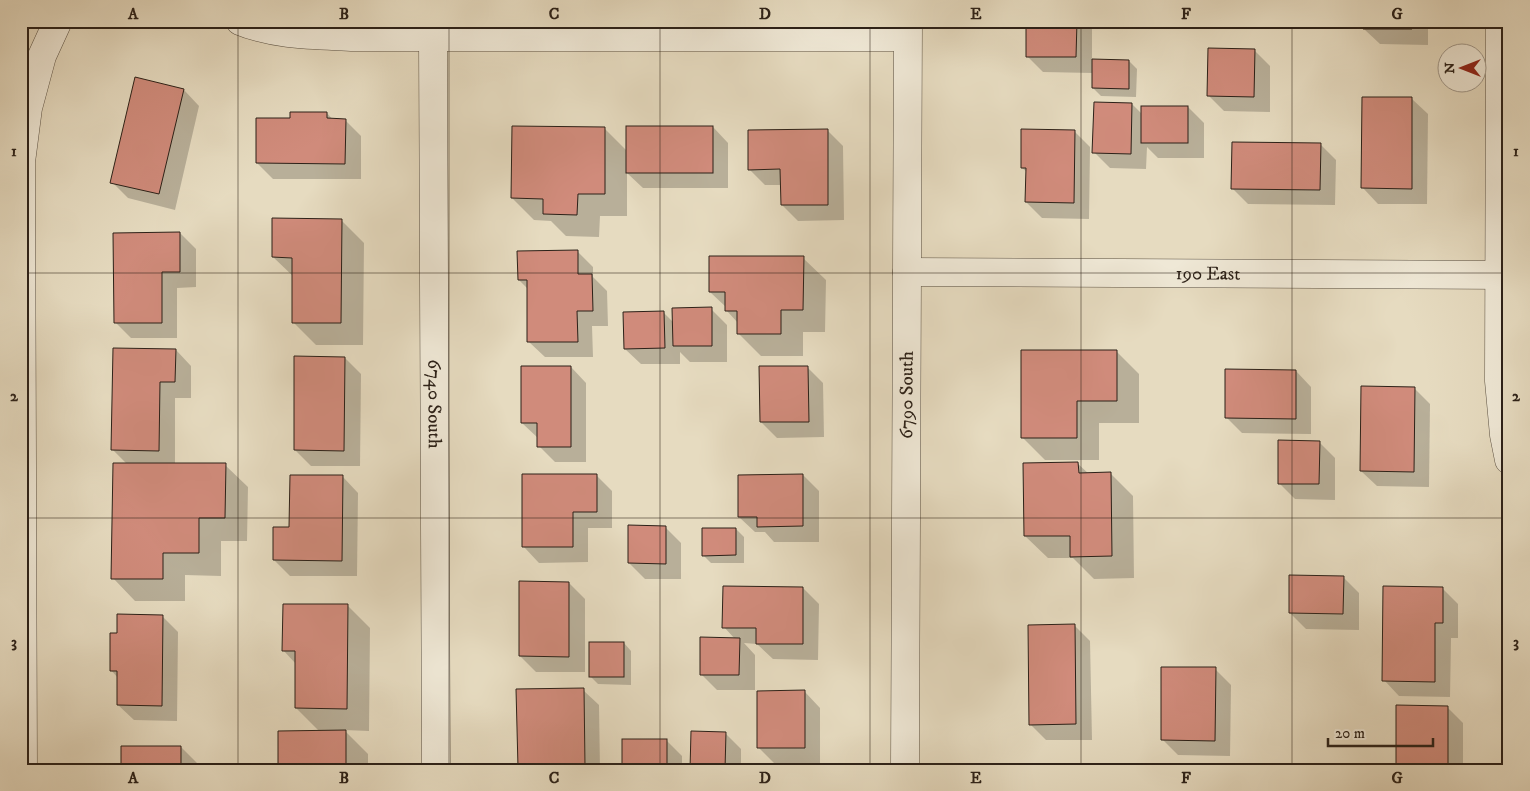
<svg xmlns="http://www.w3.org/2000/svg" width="1530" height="791" font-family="'IM FELL DW Pica',serif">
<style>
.shadow{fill:#0003}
.building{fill:#d08b7b;stroke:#2c2118}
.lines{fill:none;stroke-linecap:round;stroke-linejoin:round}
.street-casing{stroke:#5a5042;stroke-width:29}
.street{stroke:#efe8d6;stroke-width:28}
.grid{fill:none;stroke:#2c2118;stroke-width:1;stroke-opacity:0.55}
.labels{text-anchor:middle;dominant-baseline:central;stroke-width:5;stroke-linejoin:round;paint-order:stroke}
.street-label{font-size:19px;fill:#2c2118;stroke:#efe8d6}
.neatline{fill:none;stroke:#2c2118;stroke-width:2}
.grid-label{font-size:16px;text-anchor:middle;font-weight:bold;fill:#2c2118}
</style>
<rect width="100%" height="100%" fill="#e6dbc0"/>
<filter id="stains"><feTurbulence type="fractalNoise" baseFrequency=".004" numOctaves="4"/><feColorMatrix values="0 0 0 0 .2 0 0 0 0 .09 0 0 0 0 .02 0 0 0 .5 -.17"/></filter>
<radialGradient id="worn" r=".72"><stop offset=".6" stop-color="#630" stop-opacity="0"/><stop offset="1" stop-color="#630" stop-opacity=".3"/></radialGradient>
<g class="shadow">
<path d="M 1027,21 L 1092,21 L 1092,60 L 1129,61 L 1137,69 L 1136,97 L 1101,96 L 1093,88 L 1093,73 L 1043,72 L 1027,56 Z"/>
<path d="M 1364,21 L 1428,21 L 1428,45 L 1380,44 L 1364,29 Z"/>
<path d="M 1254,50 L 1270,66 L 1270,112 L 1224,111 L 1208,95 Z"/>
<path d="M 184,90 L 199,106 L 175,210 L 128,198 L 112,182 Z"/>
<path d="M 1412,99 L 1428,114 L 1427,204 L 1378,204 L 1363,188 Z"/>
<path d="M 1132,104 L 1143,115 L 1188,107 L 1204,123 L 1204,158 L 1158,158 L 1147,147 L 1146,169 L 1110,168 L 1094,152 Z"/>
<path d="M 327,113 L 333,120 L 345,120 L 361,136 L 361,179 L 273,179 L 257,163 L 291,119 Z"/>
<path d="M 713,127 L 728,143 L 728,188 L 643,188 L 627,173 L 627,216 L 600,216 L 599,237 L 566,236 L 551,221 L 534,220 L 512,198 L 605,129 L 627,151 Z"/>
<path d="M 827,130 L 843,146 L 844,220 L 798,221 L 782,205 L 782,185 L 765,185 L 749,169 Z"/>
<path d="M 1074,131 L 1090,147 L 1089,219 L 1042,218 L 1026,202 L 1027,172 L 1022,168 Z"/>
<path d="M 1320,144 L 1336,160 L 1335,205 L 1248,204 L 1232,188 Z"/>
<path d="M 341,220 L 364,243 L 363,345 L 316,345 L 293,322 L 294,277 L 273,257 Z"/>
<path d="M 180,233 L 196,249 L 196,287 L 177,288 L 177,338 L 131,338 L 115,322 Z"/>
<path d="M 577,251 L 593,267 L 593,277 L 607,291 L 608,326 L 592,326 L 593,357 L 545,357 L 529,342 L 528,289 L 519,280 Z"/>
<path d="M 803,258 L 826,280 L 825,332 L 803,332 L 803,356 L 761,356 L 738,333 L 738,323 L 727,311 L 727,308 L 710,292 Z"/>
<path d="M 711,309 L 727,325 L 727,362 L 690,362 L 680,352 L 680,364 L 641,364 L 625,349 L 664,313 L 674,323 Z"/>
<path d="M 176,350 L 191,366 L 191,398 L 175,398 L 175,465 L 225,465 L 248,487 L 247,541 L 221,541 L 221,576 L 185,575 L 185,601 L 135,601 L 113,578 L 127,464 L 113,450 Z"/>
<path d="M 1116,351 L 1139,374 L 1139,423 L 1099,423 L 1099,460 L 1045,460 L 1022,437 Z"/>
<path d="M 345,358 L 361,374 L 360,466 L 311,466 L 295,450 Z"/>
<path d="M 571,367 L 586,383 L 586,462 L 555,462 L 539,446 L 539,439 L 522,423 Z"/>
<path d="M 807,367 L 823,383 L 824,437 L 777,438 L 761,422 Z"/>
<path d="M 1296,371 L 1311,387 L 1311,434 L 1242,433 L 1226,417 Z"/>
<path d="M 1414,388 L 1430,404 L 1429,487 L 1377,486 L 1361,471 Z"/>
<path d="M 1319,442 L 1335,458 L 1335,500 L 1295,499 L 1279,483 Z"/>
<path d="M 1077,463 L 1089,474 L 1111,474 L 1133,496 L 1134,578 L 1094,579 L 1073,558 L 1048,558 L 1025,536 Z"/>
<path d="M 596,475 L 612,491 L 612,528 L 588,528 L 588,562 L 539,563 L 524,547 Z"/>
<path d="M 803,475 L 819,491 L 819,542 L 774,542 L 765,532 L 755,532 L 739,517 Z"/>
<path d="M 343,477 L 358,493 L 357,576 L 290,576 L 274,560 L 290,529 Z"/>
<path d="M 665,527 L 681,543 L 681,579 L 645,579 L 629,563 Z"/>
<path d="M 736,529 L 744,537 L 744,563 L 711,563 L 703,555 Z"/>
<path d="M 1343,577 L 1359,593 L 1359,630 L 1306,629 L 1290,613 Z"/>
<path d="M 569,583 L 585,599 L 585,672 L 536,672 L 520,656 Z"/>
<path d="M 803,588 L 819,604 L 818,660 L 773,659 L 757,644 L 744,643 L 755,655 L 755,690 L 717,690 L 701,674 L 735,639 L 724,627 Z"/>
<path d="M 1442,588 L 1458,604 L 1458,638 L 1451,638 L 1450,697 L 1399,696 L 1384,680 Z"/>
<path d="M 347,605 L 370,628 L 369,731 L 344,730 L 368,754 L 368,770 L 284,770 L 280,766 L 320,732 L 296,708 L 296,664 L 283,650 Z"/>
<path d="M 162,616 L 178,632 L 177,721 L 134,720 L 118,705 L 118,678 L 111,670 L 119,635 Z"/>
<path d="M 1074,625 L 1090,641 L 1092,740 L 1046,740 L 1030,724 Z"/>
<path d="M 624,643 L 631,651 L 631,685 L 598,684 L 590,676 Z"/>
<path d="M 1215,669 L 1231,685 L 1230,756 L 1178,755 L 1162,739 Z"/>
<path d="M 583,690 L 599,705 L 600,770 L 522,770 L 519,767 Z"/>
<path d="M 805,692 L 820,708 L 820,763 L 774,763 L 759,748 Z"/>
<path d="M 1447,707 L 1463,723 L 1463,770 L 1397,770 Z"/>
<path d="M 725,733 L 741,749 L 741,770 L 692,770 Z"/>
<path d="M 666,740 L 682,756 L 682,770 L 624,770 Z"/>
<path d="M 181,747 L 197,763 L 197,770 L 115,770 Z"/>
</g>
<g class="building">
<path d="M 1026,21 L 1077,21 L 1076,57 L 1026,57 Z"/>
<path d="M 1363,21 L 1413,21 L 1412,29 L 1363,29 Z"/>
<path d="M 1208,48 L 1255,49 L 1254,97 L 1207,96 Z"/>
<path d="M 1092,59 L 1129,60 L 1129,89 L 1092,88 Z"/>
<path d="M 135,77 L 184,89 L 159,194 L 110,183 Z"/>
<path d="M 1362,97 L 1412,97 L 1412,189 L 1361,188 Z"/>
<path d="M 1094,102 L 1132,103 L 1131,154 L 1092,153 Z"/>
<rect x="1141" y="106" width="47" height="37"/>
<path d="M 290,112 L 327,112 L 327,118 L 346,119 L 345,164 L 256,163 L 256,118 L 290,118 Z"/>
<path d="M 512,126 L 605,127 L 605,194 L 578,194 L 577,215 L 543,214 L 543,199 L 511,198 Z"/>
<rect x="626" y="126" width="87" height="47"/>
<path d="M 828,129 L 828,205 L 781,205 L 780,169 L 748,170 L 748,130 Z"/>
<path d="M 1021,129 L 1075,130 L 1074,203 L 1025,202 L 1026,168 L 1021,168 Z"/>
<path d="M 1232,142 L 1321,143 L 1320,190 L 1231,189 Z"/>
<path d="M 272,218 L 342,219 L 341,323 L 292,323 L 292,258 L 272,257 Z"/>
<path d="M 180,232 L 180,272 L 162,272 L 162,323 L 114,323 L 113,233 Z"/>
<path d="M 578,250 L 578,274 L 592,274 L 593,311 L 577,311 L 578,342 L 527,342 L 527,280 L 518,280 L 517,251 Z"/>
<path d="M 709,256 L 804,256 L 803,310 L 781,310 L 781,334 L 737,334 L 737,311 L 725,311 L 725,292 L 709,292 Z"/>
<path d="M 712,307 L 712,346 L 673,346 L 672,308 Z"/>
<path d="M 664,311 L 665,348 L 624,349 L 623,312 Z"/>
<path d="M 113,348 L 176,349 L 175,382 L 160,382 L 159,451 L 111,450 Z"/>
<path d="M 1021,350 L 1117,350 L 1117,401 L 1077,401 L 1077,438 L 1021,438 Z"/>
<path d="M 294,356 L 345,357 L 344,451 L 294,450 Z"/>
<path d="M 521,366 L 571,366 L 571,447 L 537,447 L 537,423 L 521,423 Z"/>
<path d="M 759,366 L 808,366 L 809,422 L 760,422 Z"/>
<path d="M 1225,369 L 1296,370 L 1296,419 L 1225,418 Z"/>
<path d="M 1361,386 L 1415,387 L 1414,472 L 1360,471 Z"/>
<path d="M 1278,440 L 1320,441 L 1319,484 L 1278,484 Z"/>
<path d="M 1078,462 L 1079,473 L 1111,472 L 1112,556 L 1070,557 L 1070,536 L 1024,536 L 1023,463 Z"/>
<path d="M 113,463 L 226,463 L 225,518 L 199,518 L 199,553 L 163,553 L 163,579 L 111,579 Z"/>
<path d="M 522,474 L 597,474 L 597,512 L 573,512 L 573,547 L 522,547 Z"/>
<path d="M 803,474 L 803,526 L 757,527 L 757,517 L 738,517 L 738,475 Z"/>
<path d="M 290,475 L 343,475 L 342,561 L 273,560 L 273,527 L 289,527 Z"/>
<path d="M 628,525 L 666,526 L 666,564 L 628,563 Z"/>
<path d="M 702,528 L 736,528 L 736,555 L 702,556 Z"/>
<path d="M 1289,575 L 1344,576 L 1343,614 L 1289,613 Z"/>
<path d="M 519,581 L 569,582 L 569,657 L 519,656 Z"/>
<path d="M 723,586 L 803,587 L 803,644 L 756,644 L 756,628 L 722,628 Z"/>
<path d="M 1383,586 L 1443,587 L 1443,623 L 1435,623 L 1435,682 L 1382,681 Z"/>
<path d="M 283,604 L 348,604 L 347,709 L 295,708 L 295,651 L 282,651 Z"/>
<path d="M 117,614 L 163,615 L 162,706 L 117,705 L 117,671 L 110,671 L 110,633 L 117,633 Z"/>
<path d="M 1075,624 L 1076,724 L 1029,725 L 1028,625 Z"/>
<path d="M 700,637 L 740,638 L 739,675 L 700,675 Z"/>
<rect x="589" y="642" width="35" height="35"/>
<path d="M 1161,667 L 1216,667 L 1215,741 L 1161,740 Z"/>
<path d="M 584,688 L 585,766 L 518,767 L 516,689 Z"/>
<path d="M 805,690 L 805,748 L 757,748 L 757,691 Z"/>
<path d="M 1396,705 L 1448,706 L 1448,770 L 1396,770 Z"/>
<path d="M 346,730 L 346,770 L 298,770 L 298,766 L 278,766 L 278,731 Z"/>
<path d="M 691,731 L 726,732 L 725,770 L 690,770 Z"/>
<rect x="622" y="739" width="45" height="31"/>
<path d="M 121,746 L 181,746 L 181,770 L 114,770 L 114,764 L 121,764 Z"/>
</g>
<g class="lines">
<g class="street-casing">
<g id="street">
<path d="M 240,21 C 276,36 317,35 355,37 L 907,37"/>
<path d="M 1500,21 L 1499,381 L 1504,435 L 1509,460"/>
<path id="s1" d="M 433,38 L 436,770"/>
<path id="s2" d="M 907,272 L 1509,275"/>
<path d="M 23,770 L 21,162 L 28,108 L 42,56 L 58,21"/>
<path id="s3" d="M 905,770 L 908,21"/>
</g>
</g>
<use href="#street" class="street"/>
</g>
<path class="grid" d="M 238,21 L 238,770M 449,21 L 449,770M 660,21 L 660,770M 870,21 L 870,770M 1081,21 L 1081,770M 1292,21 L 1292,770M 21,273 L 1509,273M 21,518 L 1509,518"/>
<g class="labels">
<g class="street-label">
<text stroke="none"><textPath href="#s2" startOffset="301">190 East</textPath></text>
<text stroke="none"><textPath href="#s3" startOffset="375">6790 South</textPath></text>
<text stroke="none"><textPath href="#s1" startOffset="366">6740 South</textPath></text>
</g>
</g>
<rect width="1530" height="791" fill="none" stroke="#e6dbc0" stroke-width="55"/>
<g transform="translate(1462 68) rotate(270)"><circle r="24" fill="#efe8d6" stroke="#a1988a"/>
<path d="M0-4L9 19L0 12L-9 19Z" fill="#8f2418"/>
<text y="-8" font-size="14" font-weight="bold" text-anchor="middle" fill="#2c2118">N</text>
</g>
<path d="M1328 738v8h105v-8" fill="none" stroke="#2c2118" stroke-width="2.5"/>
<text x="1335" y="738" font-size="15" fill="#2c2118" stroke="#efe8d6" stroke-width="4" paint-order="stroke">20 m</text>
<rect x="28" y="28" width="1474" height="736" class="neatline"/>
<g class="grid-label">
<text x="133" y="19">A</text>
<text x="344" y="19">B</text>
<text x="554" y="19">C</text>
<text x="765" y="19">D</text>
<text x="976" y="19">E</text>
<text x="1186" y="19">F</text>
<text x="1397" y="19">G</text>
<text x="14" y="156">1</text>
<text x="1516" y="156">1</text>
<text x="14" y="401">2</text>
<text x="1516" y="401">2</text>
<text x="14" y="647">3</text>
<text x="1516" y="647">3</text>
<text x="133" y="783">A</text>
<text x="344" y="783">B</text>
<text x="554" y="783">C</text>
<text x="765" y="783">D</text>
<text x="976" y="783">E</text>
<text x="1186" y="783">F</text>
<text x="1397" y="783">G</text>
</g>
<rect width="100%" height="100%" filter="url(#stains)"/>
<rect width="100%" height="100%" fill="url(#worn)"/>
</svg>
